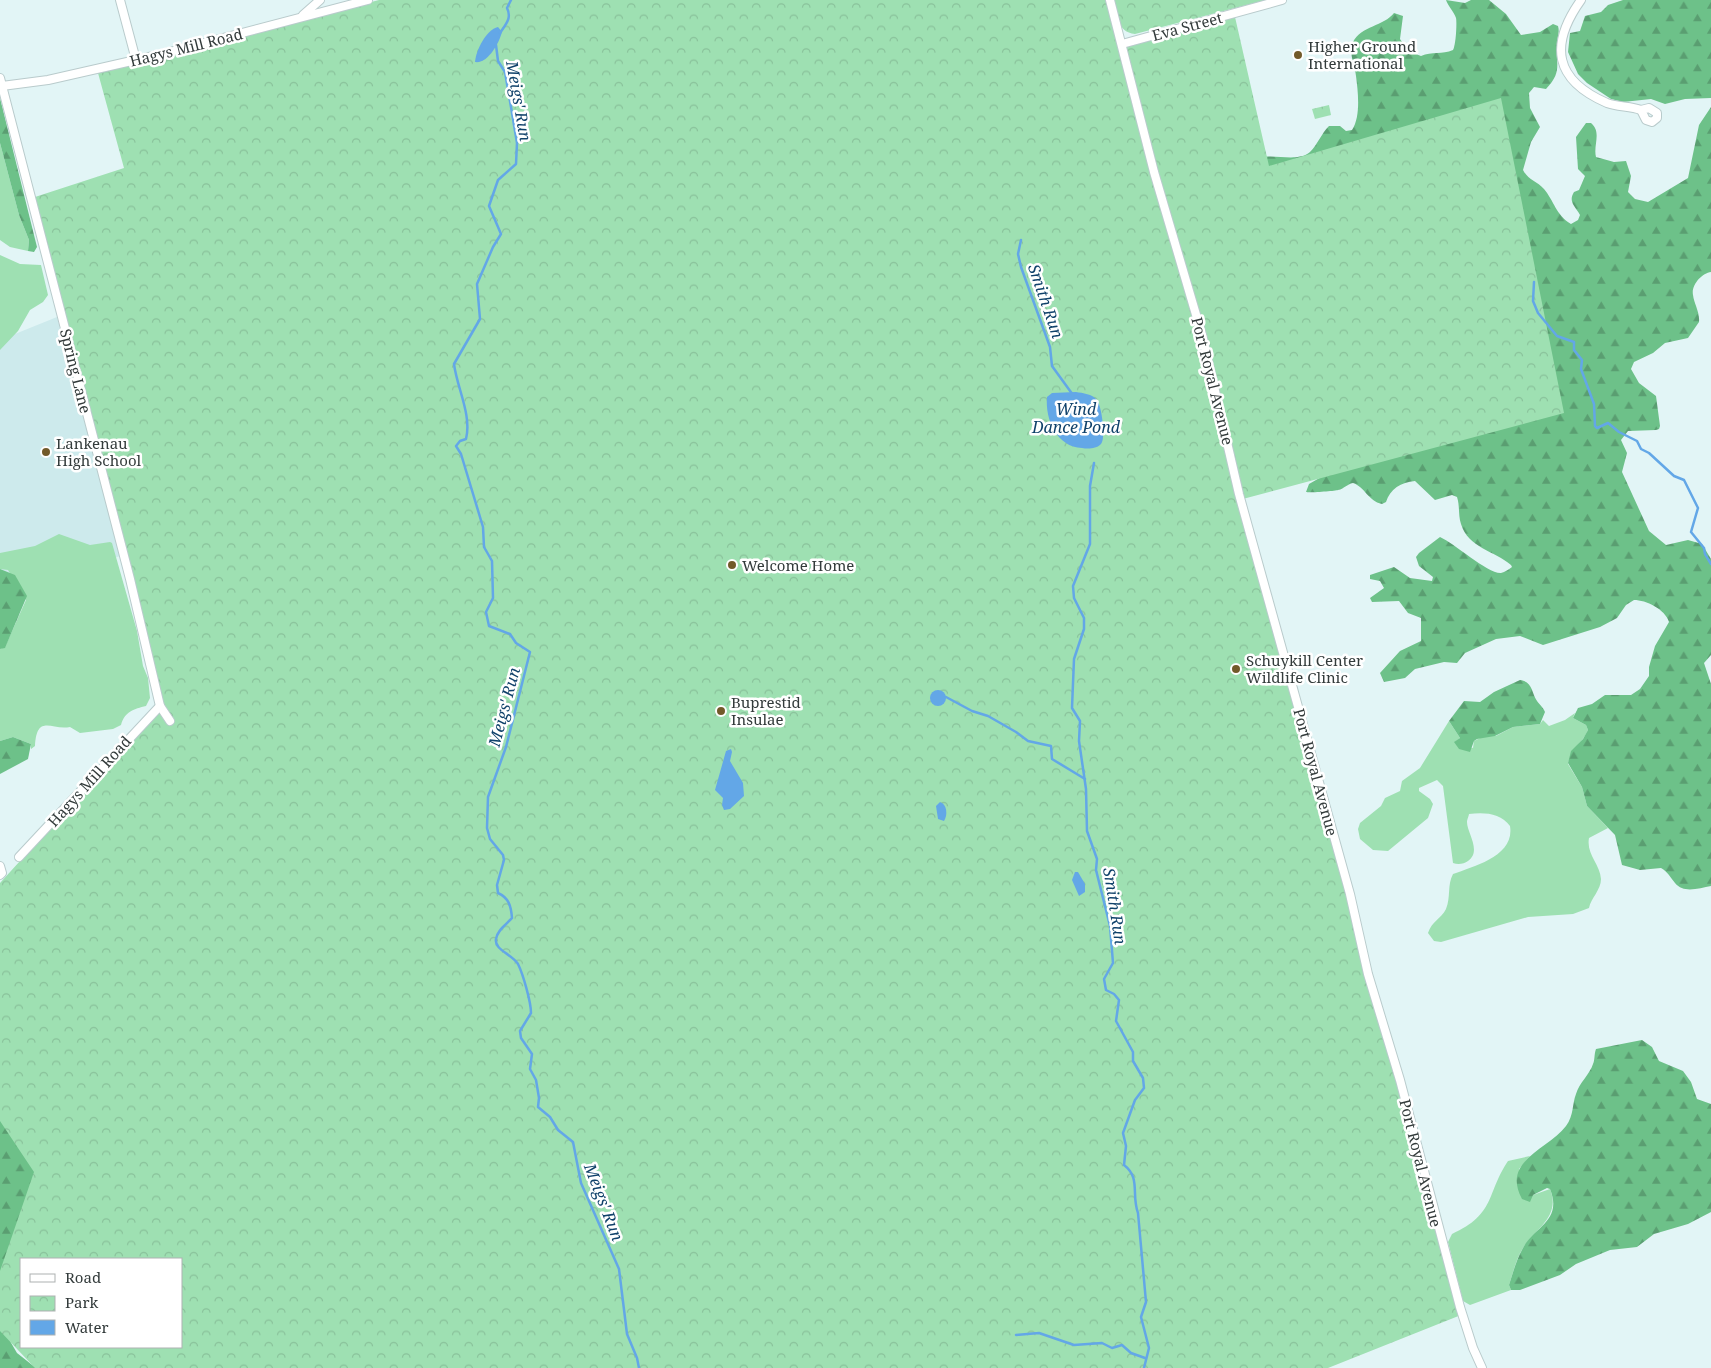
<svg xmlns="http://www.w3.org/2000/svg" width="1711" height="1368" font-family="'Noto Serif',serif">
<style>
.built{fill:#cdeaec}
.green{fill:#9ee0b2}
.forest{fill:url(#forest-firs)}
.park{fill:url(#park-crowns);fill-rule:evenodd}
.water{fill:#63a7e7}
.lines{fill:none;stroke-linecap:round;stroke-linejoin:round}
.stream{stroke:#63a7e7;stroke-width:2.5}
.minor-casing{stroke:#b9cbcc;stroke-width:10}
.minor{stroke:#fff;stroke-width:8}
.poi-dot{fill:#725a2a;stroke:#fff;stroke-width:2}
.labels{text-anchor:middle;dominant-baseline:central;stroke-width:5;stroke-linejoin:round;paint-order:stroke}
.street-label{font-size:15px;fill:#333b3b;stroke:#fff}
.poi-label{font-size:15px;fill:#333b3b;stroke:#fff;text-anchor:start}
.water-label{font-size:16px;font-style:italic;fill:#0f416a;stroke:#fff}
</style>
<defs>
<pattern id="forest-firs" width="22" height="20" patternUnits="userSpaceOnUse" patternTransform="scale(1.25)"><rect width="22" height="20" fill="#6dc189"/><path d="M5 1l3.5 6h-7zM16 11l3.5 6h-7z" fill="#5a9e71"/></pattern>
<pattern id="park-crowns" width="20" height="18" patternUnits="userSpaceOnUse" patternTransform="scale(1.25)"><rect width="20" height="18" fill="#9ee0b2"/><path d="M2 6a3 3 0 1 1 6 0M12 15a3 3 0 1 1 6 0" fill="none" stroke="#89c19a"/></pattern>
</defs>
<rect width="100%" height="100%" fill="#e2f5f6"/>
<path class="built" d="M 57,317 L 120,556 L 0,600 L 0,349 L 10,336 Z"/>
<g class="green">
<path d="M 0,143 L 19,215 L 29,240 L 28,251 L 10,247 L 0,240 Z"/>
<path d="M 0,255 L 20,264 L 41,265 L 48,295 L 43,302 L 30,310 L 18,331 L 0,350 Z"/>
<path d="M 59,534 L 90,545 L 110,542 L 112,543 L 137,631 L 143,666 L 148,678 L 150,698 L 146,706 C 134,709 125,711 121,725 L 113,729 L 80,733 L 70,727 C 52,731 37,713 35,746 L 31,749 L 31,744 L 13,737 L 0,741 L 0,649 L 5,647 L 26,600 L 8,570 L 0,569 L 0,553 L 35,546 Z"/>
<path d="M 1575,713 L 1573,718 L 1586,725 L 1588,730 C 1581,746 1573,744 1568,764 L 1582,787 L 1587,806 L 1608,828 L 1589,838 C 1586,854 1600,864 1601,879 C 1601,890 1591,898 1589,908 L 1573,914 L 1528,917 L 1441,942 L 1434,941 L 1428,933 C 1432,921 1441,919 1446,909 C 1451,897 1447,885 1453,874 C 1474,866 1515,856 1510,826 C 1501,813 1484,812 1469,814 C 1469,815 1467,820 1467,822 C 1467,833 1482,851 1468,861 C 1464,864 1458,865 1453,863 L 1443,786 L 1437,780 L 1419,788 L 1419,791 L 1430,799 L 1433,804 L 1428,818 L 1388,851 L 1373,850 L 1360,839 L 1358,829 L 1360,823 L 1381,806 L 1385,798 L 1400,791 L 1402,781 L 1420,768 L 1449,721 L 1460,738 L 1455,742 L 1473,748 L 1474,741 L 1484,736 L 1496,736 L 1513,727 L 1540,724 L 1543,720 L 1549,726 L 1565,720 Z"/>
<path d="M 1530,1156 L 1519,1169 L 1533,1195 L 1550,1189 C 1561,1217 1536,1228 1523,1248 C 1516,1259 1513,1273 1509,1285 L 1511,1290 L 1470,1305 L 1463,1301 L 1448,1242 L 1452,1234 C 1496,1214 1486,1194 1508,1161 Z"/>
</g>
<g class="forest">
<path d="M 1446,0 L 1465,3 L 1471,0 L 1489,0 L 1506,14 L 1521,35 L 1540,32 L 1553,24 L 1558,26 C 1560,33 1557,38 1557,45 C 1556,66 1562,72 1546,89 L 1534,87 L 1529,93 L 1530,108 L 1540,127 L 1531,142 L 1523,170 C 1528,180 1537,181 1544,189 C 1554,201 1556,215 1571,224 L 1578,220 L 1580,215 C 1575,206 1568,202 1574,192 L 1579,190 L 1585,176 L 1578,169 L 1576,137 L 1586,123 L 1591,123 C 1602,132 1593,145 1596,157 L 1614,162 L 1626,161 L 1631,176 L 1628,192 L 1635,199 L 1648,202 L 1688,178 L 1699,125 L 1711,107 L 1711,272 C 1702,273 1691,285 1693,295 C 1694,304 1700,312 1699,322 L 1688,338 L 1665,343 L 1653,353 L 1634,362 L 1631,369 L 1639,383 L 1656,396 L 1660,426 L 1659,429 L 1656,430 L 1628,431 L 1621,440 L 1627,453 L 1622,472 L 1649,531 L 1666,545 L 1688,540 L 1702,544 L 1711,559 L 1711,655 L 1704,663 L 1711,684 L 1711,886 C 1699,888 1684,894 1675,883 C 1670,877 1668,872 1661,868 L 1640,870 L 1622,865 L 1615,835 L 1587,806 L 1582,787 L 1568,763 L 1571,751 L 1583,739 L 1588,730 L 1586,725 L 1573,718 L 1578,708 L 1592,704 L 1605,695 L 1631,695 L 1640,689 L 1649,676 L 1649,667 L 1655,646 L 1669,622 C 1665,609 1646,600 1634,600 L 1626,605 L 1617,618 L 1600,627 L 1543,645 L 1520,636 L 1496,639 L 1465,653 L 1457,663 L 1444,662 L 1415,669 L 1405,678 L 1384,682 L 1380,673 L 1400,651 L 1421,641 L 1421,618 L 1408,613 L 1399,601 L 1372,602 L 1370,598 L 1384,588 L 1380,581 L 1370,579 L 1370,575 L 1394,567 L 1410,578 L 1432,581 L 1433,577 L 1419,566 L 1416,557 L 1419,553 L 1440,537 C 1454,543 1488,574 1501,573 C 1505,572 1509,569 1512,567 L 1511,565 C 1495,551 1468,548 1461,524 C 1458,515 1460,506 1457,497 L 1452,495 L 1435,500 L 1415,481 C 1401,482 1390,489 1386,502 L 1382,504 C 1368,501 1365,487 1353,483 C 1347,484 1344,489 1338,490 C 1335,491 1309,493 1306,492 L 1309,484 L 1323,476 L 1259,158 C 1274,153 1297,163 1310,152 C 1318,144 1321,134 1329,126 L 1340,126 L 1346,131 L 1352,130 C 1361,116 1358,92 1356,76 C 1355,65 1348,53 1353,42 C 1361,26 1384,26 1394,13 L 1403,16 L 1400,39 L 1408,51 L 1421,56 C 1432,51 1442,55 1453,50 C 1456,45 1457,22 1456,18 C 1454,12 1448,6 1446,0 Z"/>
<path d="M 1623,0 L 1711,0 L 1711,98 L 1685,99 L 1665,104 L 1651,99 L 1623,102 L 1611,99 L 1587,83 L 1578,74 L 1568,52 L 1570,33 L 1580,31 L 1585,16 L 1601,12 L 1608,5 Z"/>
<path d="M 0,98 L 35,239 L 37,247 L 34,252 L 28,251 L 29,240 L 19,215 L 0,143 Z"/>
<path d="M 0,569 L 15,575 L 27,596 L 5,648 L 0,649 Z"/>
<path d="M 1520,680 C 1533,682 1531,692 1537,701 C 1540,705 1543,707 1545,712 L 1540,724 L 1513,727 L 1495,736 L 1477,739 L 1474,741 L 1470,752 L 1459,749 L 1454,742 L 1460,738 L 1449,721 L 1464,701 L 1480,702 L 1494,692 Z"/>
<path d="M 13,737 L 31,744 L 28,759 L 0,774 L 0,741 Z"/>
<path d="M 1642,1040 L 1652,1047 L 1659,1061 L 1683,1071 L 1691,1082 L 1697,1099 L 1711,1104 L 1711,1212 L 1688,1224 L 1654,1234 L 1637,1247 L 1610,1250 L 1576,1264 L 1560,1275 L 1520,1290 L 1511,1290 L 1509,1285 C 1513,1273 1516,1260 1523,1248 C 1534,1227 1563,1221 1550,1189 L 1547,1188 L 1533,1195 L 1530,1202 L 1522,1199 C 1501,1160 1548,1150 1566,1126 C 1574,1115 1572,1104 1576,1094 C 1579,1083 1590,1074 1593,1064 C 1595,1060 1594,1054 1596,1049 Z"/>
<path d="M 0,1104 L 40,1156 L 24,1219 L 10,1341 L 17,1353 L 36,1368 L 0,1368 Z"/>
</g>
<g class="park">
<path d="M 379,0 L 1106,0 L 1119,49 L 1235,17 L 1269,166 L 1501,98 L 1564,413 L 1239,500 L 1461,1315 L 1328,1368 L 35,1368 L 0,1331 L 0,1271 L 34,1172 L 0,1121 L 0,883 L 151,717 L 164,706 L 35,197 L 124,168 L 98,73 ZM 21,1259 L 181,1259 L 181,1347 L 21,1347 Z"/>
<path d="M 1113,0 L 1266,0 L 1135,34 C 1117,32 1117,15 1113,0 Z"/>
<path d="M 1329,105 L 1331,115 L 1315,119 L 1312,109 Z"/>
</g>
<g class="water">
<path d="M 498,27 L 502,32 C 499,43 488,64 475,62 C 476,50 486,30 498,27 Z"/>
<path d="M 1076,392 C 1083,393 1092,394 1097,400 C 1102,407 1106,439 1101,444 C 1096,449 1088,449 1082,448 C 1057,447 1045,420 1047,397 L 1052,393 Z"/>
<circle cx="938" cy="698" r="8"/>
<path d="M 731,749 L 732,752 L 730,761 L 743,783 L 744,796 L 730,809 L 724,810 L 722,805 L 723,798 L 715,790 L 726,751 Z"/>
<path d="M 940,802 C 947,804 948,815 944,821 L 938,819 L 936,806 Z"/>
<path d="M 1075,872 L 1078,872 L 1085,884 L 1085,892 L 1079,896 L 1072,880 Z"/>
</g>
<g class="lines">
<g class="stream">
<path d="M 500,33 C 506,24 512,18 507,8 L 511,0"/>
<path d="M 496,45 L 498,61 L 505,72 L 511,107 L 517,143 L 516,164 L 498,180 L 489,206 L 501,234 L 493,247 L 477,284 L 480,319 L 454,364 C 457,388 472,415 466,439 L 460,441 L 456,446 L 461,454 L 483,527 L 484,547 L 492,561 L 493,598 L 486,612 L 489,626 L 510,634 L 516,643 L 530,652 L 506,747 L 488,797 L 487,828 L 490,839 L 503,855 L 504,860 L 497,885 L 498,893 C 509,898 511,906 512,918 C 507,924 497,930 496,939 C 494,950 512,954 518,964 C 523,974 531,1002 531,1013 L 520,1031 L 521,1038 L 532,1054 L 530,1069 L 536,1080 L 539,1098 L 538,1107 L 550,1117 L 558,1130 L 573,1142 L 581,1183 L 619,1269 L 627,1334 L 637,1358 L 639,1368"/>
<path d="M 1021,240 L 1018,254 L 1021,267 L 1050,347 L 1052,366 L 1073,395"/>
<path d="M 1534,282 L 1533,301 L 1538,313 L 1557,336 L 1574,342 L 1574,350 L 1582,360 L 1581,369 L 1594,404 L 1595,426 L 1597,428 L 1608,423 L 1619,432 L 1637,441 L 1641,449 L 1649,453 L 1674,476 L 1684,480 L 1698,508 L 1691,532 L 1704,548 L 1705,554 L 1711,564"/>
<path d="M 1094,463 L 1090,486 L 1090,544 L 1073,586 L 1074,598 L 1084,618 L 1084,629 L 1074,659 L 1072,708 L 1080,721 L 1079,741 L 1086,789 L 1087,831 L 1097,859 L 1096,870 L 1110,926 L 1113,963 L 1104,979 L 1106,990 L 1114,994 L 1119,1000 L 1116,1021 L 1133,1052 L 1133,1061 L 1143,1078 L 1144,1088 L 1135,1100 L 1123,1133 L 1126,1146 L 1124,1165 C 1141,1178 1131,1194 1138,1213 L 1146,1302 L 1141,1317 L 1149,1348 L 1144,1368"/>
<path d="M 946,697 L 972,711 L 988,716 L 1016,732 L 1028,741 L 1051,746 L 1052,759 L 1085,779"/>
<path d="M 1016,1335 L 1039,1333 L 1074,1345 L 1102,1343 L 1112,1348 L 1122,1345 L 1131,1353 L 1145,1358"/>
</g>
<g class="minor-casing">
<g id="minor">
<path d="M 120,0 L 136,60"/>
<path d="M 1110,0 L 1154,172 L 1202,335 L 1239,494 L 1350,894 L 1368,974 L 1400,1080 L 1460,1307 L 1473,1348 L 1482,1368"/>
<path d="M 1581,0 C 1549,45 1554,80 1607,103 C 1618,107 1630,106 1641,110"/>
<path d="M 303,15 L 320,0"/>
<path d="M 1122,44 L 1282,0"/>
<path d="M 0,78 L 130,579 L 160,706 L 170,721"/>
<path d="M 2,86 L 48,80 L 158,55 L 368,0"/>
<path d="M 1649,108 L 1657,113 L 1657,118 L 1652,122 L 1646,120 L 1641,110 Z"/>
<path d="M 19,857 L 160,706"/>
<path d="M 0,866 L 2,873 L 0,875"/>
</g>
</g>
<use href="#minor" class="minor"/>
</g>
<g class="poi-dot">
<circle cx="1298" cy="55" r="5"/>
<circle cx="46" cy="452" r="5"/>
<circle cx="732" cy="565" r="5"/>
<circle cx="1236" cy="669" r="5"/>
<circle cx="721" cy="711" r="5"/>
</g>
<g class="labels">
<g class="street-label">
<text transform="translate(1187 26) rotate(-15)">Eva Street</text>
<text transform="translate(186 47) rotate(-14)">Hagys Mill Road</text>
<text transform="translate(76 371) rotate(76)">Spring Lane</text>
<text transform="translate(1213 381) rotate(76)">Port Royal Avenue</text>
<text transform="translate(1316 772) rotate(75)">Port Royal Avenue</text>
<text transform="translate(89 781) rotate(-48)">Hagys Mill Road</text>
<text transform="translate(1421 1163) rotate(76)">Port Royal Avenue</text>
</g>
<g class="poi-label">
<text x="1308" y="46">Higher Ground<tspan x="1308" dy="17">International</tspan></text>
<text x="56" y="443">Lankenau<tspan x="56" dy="17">High School</tspan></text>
<text x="742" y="565">Welcome Home</text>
<text x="1246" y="660">Schuykill Center<tspan x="1246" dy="17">Wildlife Clinic</tspan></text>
<text x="731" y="702">Buprestid<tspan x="731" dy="17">Insulae</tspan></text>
</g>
<g class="water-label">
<text transform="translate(519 101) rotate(80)">Meigs' Run</text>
<text transform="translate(1046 301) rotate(71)">Smith Run</text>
<text x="1076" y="409">Wind<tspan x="1076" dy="18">Dance Pond</tspan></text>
<text transform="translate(504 707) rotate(-75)">Meigs' Run</text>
<text transform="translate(1115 906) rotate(81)">Smith Run</text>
<text transform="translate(604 1202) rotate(69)">Meigs' Run</text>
</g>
</g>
<rect x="20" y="1258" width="162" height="90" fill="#ffffff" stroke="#adb1b1"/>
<rect x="30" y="1274" width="25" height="8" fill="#ffffff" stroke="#adb1b1"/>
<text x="65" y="1283" font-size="15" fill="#333b3b">Road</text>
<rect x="30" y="1296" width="25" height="15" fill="url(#park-crowns)" stroke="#adb1b1"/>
<text x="65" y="1308" font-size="15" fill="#333b3b">Park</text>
<rect x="30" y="1320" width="25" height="15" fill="#63a7e7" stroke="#adb1b1"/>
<text x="65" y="1333" font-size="15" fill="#333b3b">Water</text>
</svg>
